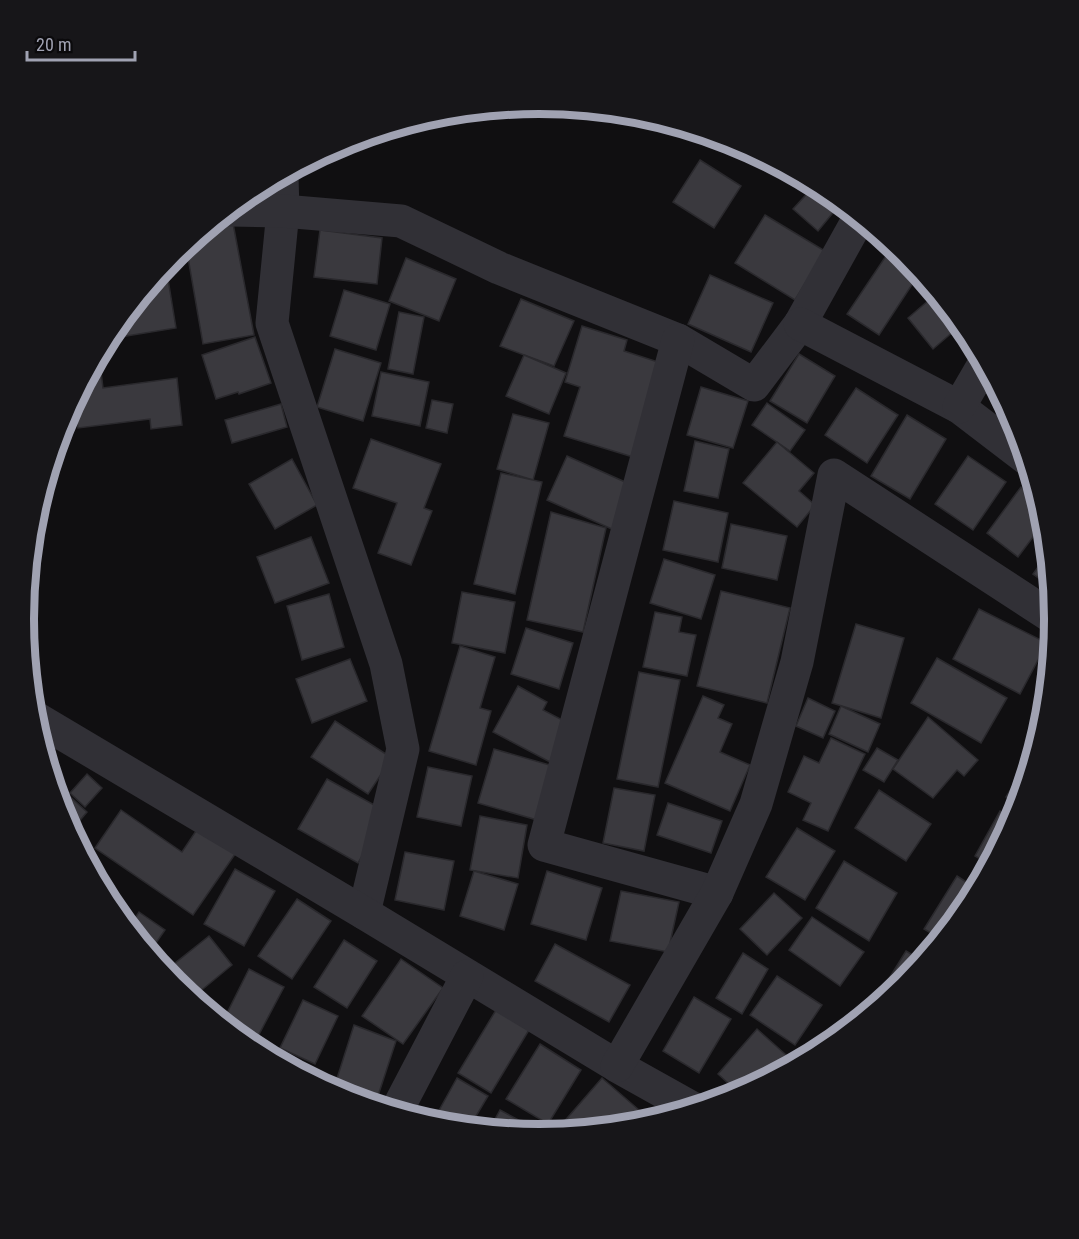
<svg xmlns="http://www.w3.org/2000/svg" width="1079" height="1239" font-family="'Roboto Condensed',sans-serif">
<style>
.building{fill:#3a393e;stroke:#2a292d;stroke-width:1.5}
.lines{fill:none;stroke-linecap:round;stroke-linejoin:round}
.street{stroke:#313036;stroke-width:33}
.rim{fill:none;stroke:#a0a2b2;stroke-width:8}
</style>
<rect width="100%" height="100%" fill="#100f11"/>
<g class="building">
<path d="M 700,160 L 741,186 L 714,228 L 673,202 Z"/>
<path d="M 815,185 L 826,191 L 841,203 L 818,231 L 793,209 Z"/>
<path d="M 765,215 L 825,251 L 795,300 L 735,263 Z"/>
<path d="M 232,218 L 254,335 L 203,344 L 186,246 L 216,221 Z"/>
<path d="M 320,230 L 382,238 L 377,284 L 314,277 Z"/>
<path d="M 888,253 L 919,274 L 879,335 L 847,314 Z"/>
<path d="M 406,258 L 456,279 L 439,321 L 389,301 Z"/>
<path d="M 710,275 L 773,303 L 751,352 L 688,324 Z"/>
<path d="M 168,279 L 176,328 L 108,339 L 111,333 L 153,281 Z"/>
<path d="M 344,290 L 390,304 L 376,350 L 330,336 Z"/>
<path d="M 936,294 L 961,325 L 933,349 L 908,318 Z"/>
<path d="M 521,299 L 574,321 L 554,366 L 500,346 Z"/>
<path d="M 399,312 L 424,317 L 413,374 L 388,369 Z"/>
<path d="M 582,326 L 627,340 L 624,351 L 661,363 L 633,457 L 564,436 L 580,387 L 565,382 Z"/>
<path d="M 255,337 L 271,383 L 239,394 L 238,392 L 216,399 L 202,355 Z"/>
<path d="M 335,349 L 381,363 L 363,421 L 317,407 Z"/>
<path d="M 799,354 L 835,376 L 807,423 L 770,401 Z"/>
<path d="M 99,355 L 103,388 L 177,378 L 182,425 L 151,429 L 150,419 L 78,428 L 74,401 Z"/>
<path d="M 524,355 L 566,373 L 549,414 L 506,396 Z"/>
<path d="M 381,372 L 429,382 L 420,426 L 372,416 Z"/>
<path d="M 994,381 L 1007,405 L 986,393 Z"/>
<path d="M 701,387 L 748,401 L 733,448 L 687,435 Z"/>
<path d="M 856,388 L 898,415 L 867,463 L 825,435 Z"/>
<path d="M 432,400 L 453,404 L 447,433 L 426,428 Z"/>
<path d="M 767,403 L 805,430 L 790,451 L 752,425 Z"/>
<path d="M 281,404 L 287,427 L 232,443 L 225,420 Z"/>
<path d="M 513,414 L 549,423 L 533,480 L 497,469 Z"/>
<path d="M 907,415 L 946,439 L 910,499 L 871,476 Z"/>
<path d="M 371,439 L 441,464 L 424,508 L 432,511 L 411,565 L 378,553 L 397,503 L 353,488 Z"/>
<path d="M 695,441 L 729,449 L 718,498 L 684,491 Z"/>
<path d="M 777,442 L 814,473 L 799,491 L 815,505 L 797,527 L 743,483 Z"/>
<path d="M 567,456 L 634,486 L 614,530 L 547,500 Z"/>
<path d="M 968,456 L 1006,482 L 973,530 L 935,504 Z"/>
<path d="M 292,459 L 317,505 L 275,529 L 249,484 Z"/>
<path d="M 501,473 L 542,482 L 515,594 L 474,584 Z"/>
<path d="M 1021,487 L 1040,501 L 1045,521 L 1018,557 L 987,533 Z"/>
<path d="M 674,501 L 728,513 L 718,562 L 663,550 Z"/>
<path d="M 551,512 L 606,528 L 583,632 L 527,620 Z"/>
<path d="M 731,524 L 787,536 L 777,580 L 722,568 Z"/>
<path d="M 311,537 L 329,583 L 275,603 L 257,557 Z"/>
<path d="M 1048,553 L 1052,588 L 1033,574 Z"/>
<path d="M 664,559 L 715,575 L 701,619 L 650,603 Z"/>
<path d="M 721,591 L 790,608 L 767,703 L 697,686 Z"/>
<path d="M 462,592 L 515,602 L 505,653 L 452,643 Z"/>
<path d="M 329,594 L 344,647 L 302,660 L 287,606 Z"/>
<path d="M 979,609 L 1047,643 L 1020,694 L 953,659 Z"/>
<path d="M 655,612 L 682,617 L 679,632 L 696,635 L 687,676 L 643,667 Z"/>
<path d="M 856,624 L 904,638 L 881,718 L 832,703 Z"/>
<path d="M 526,628 L 573,643 L 559,689 L 511,674 Z"/>
<path d="M 460,646 L 495,657 L 480,708 L 491,711 L 476,765 L 429,751 Z"/>
<path d="M 937,658 L 1007,698 L 981,743 L 911,703 Z"/>
<path d="M 350,659 L 367,701 L 312,723 L 296,679 Z"/>
<path d="M 639,672 L 680,680 L 658,787 L 617,779 Z"/>
<path d="M 518,686 L 547,702 L 543,710 L 570,724 L 550,762 L 493,732 Z"/>
<path d="M 703,696 L 724,705 L 718,718 L 732,724 L 720,752 L 750,765 L 730,811 L 665,783 Z"/>
<path d="M 808,698 L 835,711 L 823,738 L 796,726 Z"/>
<path d="M 841,706 L 880,724 L 868,752 L 829,734 Z"/>
<path d="M 928,717 L 978,760 L 964,776 L 957,770 L 933,798 L 893,769 Z"/>
<path d="M 335,721 L 392,758 L 368,794 L 311,757 Z"/>
<path d="M 831,738 L 865,754 L 828,831 L 803,820 L 811,803 L 788,792 L 804,756 L 819,763 Z"/>
<path d="M 1037,747 L 1019,805 L 1006,797 Z"/>
<path d="M 877,748 L 898,760 L 884,782 L 863,770 Z"/>
<path d="M 494,749 L 560,768 L 544,822 L 478,803 Z"/>
<path d="M 428,767 L 472,776 L 461,826 L 417,817 Z"/>
<path d="M 87,774 L 102,788 L 85,807 L 70,793 Z"/>
<path d="M 327,779 L 387,812 L 358,863 L 298,829 Z"/>
<path d="M 614,788 L 655,795 L 644,851 L 603,843 Z"/>
<path d="M 879,790 L 931,824 L 906,861 L 855,828 Z"/>
<path d="M 65,792 L 87,812 L 71,831 L 63,816 L 58,800 Z"/>
<path d="M 668,803 L 722,821 L 711,853 L 657,835 Z"/>
<path d="M 121,810 L 182,852 L 202,822 L 240,847 L 193,915 L 95,848 Z"/>
<path d="M 1000,811 L 1015,819 L 990,865 L 975,856 Z"/>
<path d="M 480,816 L 527,825 L 518,878 L 470,870 Z"/>
<path d="M 797,828 L 835,851 L 805,900 L 766,877 Z"/>
<path d="M 405,852 L 454,861 L 444,910 L 395,900 Z"/>
<path d="M 844,861 L 897,893 L 869,941 L 816,908 Z"/>
<path d="M 235,869 L 275,891 L 244,946 L 204,924 Z"/>
<path d="M 474,871 L 518,884 L 504,930 L 460,916 Z"/>
<path d="M 547,871 L 602,888 L 586,940 L 531,924 Z"/>
<path d="M 93,873 L 114,886 L 107,898 Z"/>
<path d="M 957,876 L 977,889 L 968,906 L 941,939 L 924,929 Z"/>
<path d="M 621,891 L 679,902 L 668,952 L 610,941 Z"/>
<path d="M 774,893 L 802,918 L 767,955 L 740,929 Z"/>
<path d="M 297,899 L 331,921 L 292,979 L 258,956 Z"/>
<path d="M 139,912 L 165,930 L 149,953 L 129,927 Z"/>
<path d="M 812,917 L 864,952 L 840,986 L 789,950 Z"/>
<path d="M 209,936 L 232,965 L 192,998 L 169,968 Z"/>
<path d="M 344,940 L 377,961 L 347,1008 L 314,987 Z"/>
<path d="M 555,944 L 630,985 L 609,1022 L 535,981 Z"/>
<path d="M 906,951 L 923,961 L 904,984 L 867,1014 Z"/>
<path d="M 743,953 L 768,969 L 742,1014 L 716,998 Z"/>
<path d="M 401,959 L 443,988 L 403,1044 L 362,1016 Z"/>
<path d="M 249,969 L 284,987 L 255,1042 L 228,1027 L 222,1023 Z"/>
<path d="M 777,976 L 822,1005 L 795,1045 L 750,1015 Z"/>
<path d="M 694,997 L 731,1019 L 699,1073 L 663,1051 Z"/>
<path d="M 303,1000 L 338,1016 L 315,1064 L 280,1048 Z"/>
<path d="M 496,1010 L 529,1030 L 491,1093 L 458,1073 Z"/>
<path d="M 354,1025 L 396,1041 L 375,1105 L 333,1091 Z"/>
<path d="M 757,1029 L 794,1062 L 790,1067 L 740,1094 L 718,1074 Z"/>
<path d="M 540,1044 L 581,1070 L 548,1124 L 506,1099 Z"/>
<path d="M 457,1078 L 488,1096 L 469,1128 L 439,1125 L 432,1123 Z"/>
<path d="M 602,1078 L 639,1110 L 624,1127 L 571,1132 L 562,1124 Z"/>
<path d="M 500,1110 L 543,1133 L 542,1135 L 489,1130 Z"/>
<path d="M 650,1110 L 662,1118 L 640,1125 Z"/>
</g>
<g class="lines">
<g class="street">
<path d="M 282,176 L 283,211 L 272,323 L 386,664 L 403,749 L 364,913"/>
<path d="M 230,210 L 283,211 L 401,221 L 499,268 L 678,340 L 754,385 L 800,324 L 859,218"/>
<path d="M 800,324 L 959,407 L 1027,459"/>
<path d="M 678,340 L 544,845 L 717,893"/>
<path d="M 959,407 L 984,364"/>
<path d="M 34,717 L 364,913 L 617,1066 L 694,1109"/>
<path d="M 617,1066 L 717,893 L 756,804 L 797,662 L 834,475 L 1055,619"/>
<path d="M 396,1112 L 467,976"/>
</g>
</g>
<path d="M0 0H1079V1239H0ZM34 619a505 505 0 1 1 1010 0a505 505 0 1 1-1010 0Z" fill="#171619" fill-rule="evenodd"/>
<path class="rim" d="M34 619a505 505 0 1 1 1010 0a505 505 0 1 1-1010 0Z"/>
<path d="M27 51v9h108v-9" fill="none" stroke="#a0a2b2" stroke-width="3"/>
<text x="36" y="51" font-size="18" fill="#a0a2b2" stroke="#0b0a0c" stroke-width="4.5" paint-order="stroke">20 m</text>
</svg>
